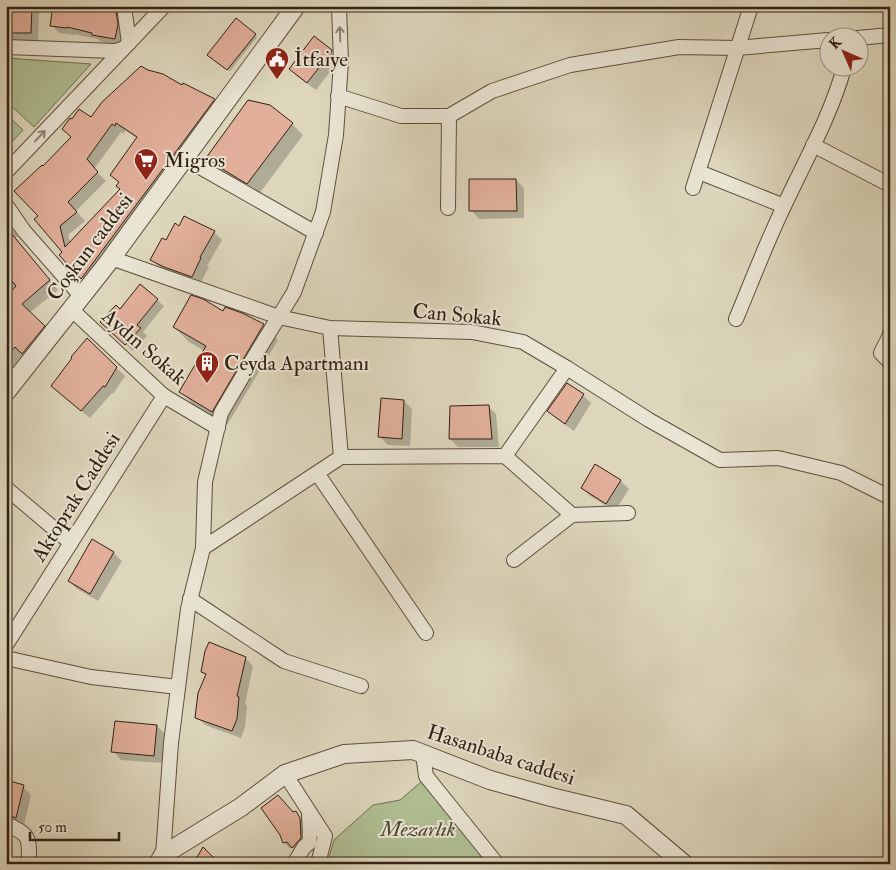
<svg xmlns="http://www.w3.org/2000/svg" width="896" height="870" font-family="'IM FELL Double Pica',serif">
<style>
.green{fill:#afbe92;stroke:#716f52}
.shadow{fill:#0003;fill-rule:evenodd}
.building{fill:#e1af9a;stroke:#332012;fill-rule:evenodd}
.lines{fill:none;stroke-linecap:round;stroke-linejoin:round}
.minor-casing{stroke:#5e4e3c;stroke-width:16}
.tertiary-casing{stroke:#5e4e3c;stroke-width:20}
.minor{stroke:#e9e4d3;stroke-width:14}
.tertiary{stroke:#e9e4d3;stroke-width:18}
.oneway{stroke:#8e8272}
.labels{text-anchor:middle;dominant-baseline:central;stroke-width:4;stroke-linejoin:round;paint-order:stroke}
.poi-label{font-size:21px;fill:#332012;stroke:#e9e4d3;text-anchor:start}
.street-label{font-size:21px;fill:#332012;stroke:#e9e4d3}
.park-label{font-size:21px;font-style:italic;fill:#524832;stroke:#e9e4d3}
</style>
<rect width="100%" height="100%" fill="#ddd6bc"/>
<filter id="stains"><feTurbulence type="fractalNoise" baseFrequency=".004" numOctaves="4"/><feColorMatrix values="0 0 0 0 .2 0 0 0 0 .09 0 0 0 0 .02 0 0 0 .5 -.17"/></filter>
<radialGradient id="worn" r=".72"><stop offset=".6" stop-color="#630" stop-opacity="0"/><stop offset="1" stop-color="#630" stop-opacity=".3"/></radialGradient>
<g class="green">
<path d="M 6,58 L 91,64 L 34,127 L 6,101 Z"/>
<path d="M 6,114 L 23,130 L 6,148 Z"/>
<path d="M 421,782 L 496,864 L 327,864 L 334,840 L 373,805 L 400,800 Z"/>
</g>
<g class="shadow">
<path d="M 6,6 L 87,6 L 115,12 L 123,20 L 122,46 L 101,42 L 98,39 L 74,34 L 74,35 L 59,33 L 52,25 L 54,7 L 39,9 L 38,41 L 6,40 Z"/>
<path d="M 147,6 L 181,6 L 179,9 L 172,8 L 162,18 L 158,19 L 147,8 Z"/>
<path d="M 255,35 L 257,37 L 230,71 L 211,57 Z"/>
<path d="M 331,51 L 339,60 L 316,90 L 298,77 L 290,69 Z"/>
<path d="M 182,87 L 214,100 L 222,109 L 91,287 L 60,255 L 63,252 L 40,216 L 43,168 L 92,119 ZM 125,130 L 138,139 L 111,175 L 120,183 L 121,189 L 71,244 L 68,235 L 85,221 L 76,211 L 106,181 L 94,169 L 121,132 L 124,134 Z"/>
<path d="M 269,106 L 292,124 L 303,135 L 259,194 L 236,181 L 219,169 L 208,158 Z"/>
<path d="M 516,180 L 524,188 L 524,218 L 479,219 L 471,210 Z"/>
<path d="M 6,222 L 18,236 L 15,238 L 58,290 L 29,313 L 53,335 L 32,362 L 24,355 L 6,376 Z"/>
<path d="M 214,232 L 222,240 L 207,266 L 209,267 L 200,284 L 160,268 L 152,260 L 166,242 Z"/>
<path d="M 157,300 L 164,306 L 143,332 L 147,336 L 133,351 L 109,329 L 120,311 Z"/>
<path d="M 223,313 L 263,325 L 278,340 L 227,425 L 195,406 L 181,392 L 205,351 L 189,342 L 174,327 Z"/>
<path d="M 87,340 L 125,376 L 113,394 L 112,393 L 90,418 L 60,393 Z"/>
<path d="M 583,395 L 591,403 L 574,431 L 557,419 L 549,411 Z"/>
<path d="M 404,401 L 412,409 L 410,446 L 388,445 L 380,437 Z"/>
<path d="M 488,406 L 496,414 L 499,447 L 458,447 L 450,439 Z"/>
<path d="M 621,481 L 629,489 L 615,511 L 590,496 L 582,488 Z"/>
<path d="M 93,541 L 114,553 L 122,561 L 98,601 L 77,589 L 69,581 Z"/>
<path d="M 245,658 L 253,666 L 245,704 L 247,706 L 245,727 L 241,738 L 205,725 L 197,717 L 206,675 L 202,671 Z"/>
<path d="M 157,726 L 165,734 L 162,763 L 121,760 L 113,751 Z"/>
<path d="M 6,781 L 23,787 L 31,795 L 24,825 L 6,818 Z"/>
<path d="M 295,812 L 305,824 L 306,844 L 298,853 L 292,847 L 289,848 L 284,842 L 293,814 Z"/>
<path d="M 203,849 L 219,864 L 199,864 Z"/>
</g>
<g class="building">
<path d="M 6,6 L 32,7 L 31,33 L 6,33 Z"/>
<path d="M 53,6 L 91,6 L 116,11 L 118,24 L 115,39 L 92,35 L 92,33 L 67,27 L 67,28 L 50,26 Z"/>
<path d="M 236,18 L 256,34 L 227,70 L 207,55 Z"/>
<path d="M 314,36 L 332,50 L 332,51 L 307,83 L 289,69 Z"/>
<path d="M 141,66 L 148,70 L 163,74 L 182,85 L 183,83 L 215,99 L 81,279 L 59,255 L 62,252 L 34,219 L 38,216 L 14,191 L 42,165 L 43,166 L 71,137 L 62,129 L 70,118 L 72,119 L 79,109 L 91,117 L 102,102 ZM 116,123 L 137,137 L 110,175 L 119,182 L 116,186 L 120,189 L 65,247 L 60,226 L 77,212 L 68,202 L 98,172 L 87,159 L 112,124 L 115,126 Z"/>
<path d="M 248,100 L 270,105 L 293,123 L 247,184 L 224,170 L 206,158 Z"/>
<path d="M 469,179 L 516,179 L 517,211 L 469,211 Z"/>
<path d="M 184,216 L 215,231 L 200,257 L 201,258 L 192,277 L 164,267 L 150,260 L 162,238 L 166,240 L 175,223 L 179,226 Z"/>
<path d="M 6,227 L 50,280 L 22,304 L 45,326 L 22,354 L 15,347 L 6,357 L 6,297 L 16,286 L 6,273 Z"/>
<path d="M 140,284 L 158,299 L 137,325 L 141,328 L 125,345 L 100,322 L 116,305 L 120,309 Z"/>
<path d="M 191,295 L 203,299 L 223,311 L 225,307 L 242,313 L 264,324 L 212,412 L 179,392 L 206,346 L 173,327 Z"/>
<path d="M 87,338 L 117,367 L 105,387 L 103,386 L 81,411 L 51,386 L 72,358 L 71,357 Z"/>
<path d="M 567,383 L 584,394 L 565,424 L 547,411 Z"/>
<path d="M 381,398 L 404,400 L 402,439 L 378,437 Z"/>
<path d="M 489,405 L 492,439 L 449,439 L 450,406 Z"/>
<path d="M 595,464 L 621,480 L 606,504 L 581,488 Z"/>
<path d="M 92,539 L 114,552 L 90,594 L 68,581 Z"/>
<path d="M 209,642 L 246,657 L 237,696 L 239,697 L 237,719 L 232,731 L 195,718 L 198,693 L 206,674 L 201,672 L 205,651 Z"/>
<path d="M 115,721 L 157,725 L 154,756 L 111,752 Z"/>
<path d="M 6,780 L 24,785 L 16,818 L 6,814 Z"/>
<path d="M 278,795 L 293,812 L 296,811 L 300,818 L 301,838 L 292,848 L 287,842 L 283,843 L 280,835 L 261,808 Z"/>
<path d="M 203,847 L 215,859 L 210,864 L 193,864 Z"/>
</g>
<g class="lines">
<g class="minor-casing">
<g id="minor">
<path d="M 124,6 L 129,43"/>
<path d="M 858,38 L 890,35"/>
<path d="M 6,47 L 114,51 L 123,49"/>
<path d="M 338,96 L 401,116 L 449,116 L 492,91 L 570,65 L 679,47 L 737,48 L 828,40"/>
<path d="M 813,145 L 890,185"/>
<path d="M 184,158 L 316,233"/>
<path d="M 6,172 L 164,6"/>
<path d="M 699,172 L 784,206"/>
<path d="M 693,188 L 751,6"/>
<path d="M 6,205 L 24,231 L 81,296"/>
<path d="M 448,208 L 449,116"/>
<path d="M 111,258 L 279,317 L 330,328 L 472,332 L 523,342 L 567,368 L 649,420 L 720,460 L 778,458 L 841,473 L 885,495 L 890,498"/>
<path d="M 71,309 L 164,396 L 218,428"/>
<path d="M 736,319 C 752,281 767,241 785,204 C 806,159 831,115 844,68"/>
<path d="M 330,328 L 341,457"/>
<path d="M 890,335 L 881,353 L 890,362"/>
<path d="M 505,456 L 567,368"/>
<path d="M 317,473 L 426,633"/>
<path d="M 6,488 L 71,543"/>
<path d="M 203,548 L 341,457 L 505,456 L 572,515"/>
<path d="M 514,560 L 572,515 L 628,513"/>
<path d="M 190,599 L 284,661 L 361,686"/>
<path d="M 6,645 L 164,396"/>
<path d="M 6,658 L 91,677 L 178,687"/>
<path d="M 423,754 L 426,776 L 497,864"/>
<path d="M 285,774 L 325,836 L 318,864"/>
<path d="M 6,824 C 31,835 29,838 29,864"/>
<path d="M 163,855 L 171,743 L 188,609 L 203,548 L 205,482 L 221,413 L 248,367 L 294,292 L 323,212 L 336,135 L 341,62 L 339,6"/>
<path d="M 294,864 L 304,847 L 309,843 C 311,832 309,825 309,813"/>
</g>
</g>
<g class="tertiary-casing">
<g id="tertiary">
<path d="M 6,392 L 107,264 L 296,6"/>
<path d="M 158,864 L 163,855 L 241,807 L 285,774 L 344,754 L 413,750 L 490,780 L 551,797 L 626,815 L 684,864"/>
</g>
</g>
<use href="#minor" class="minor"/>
<use href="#tertiary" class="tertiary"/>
</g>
<defs><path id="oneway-shaft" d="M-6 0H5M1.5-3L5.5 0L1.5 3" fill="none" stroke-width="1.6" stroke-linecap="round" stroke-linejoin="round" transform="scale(1.25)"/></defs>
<g class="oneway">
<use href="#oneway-shaft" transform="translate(340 34) rotate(-92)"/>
<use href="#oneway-shaft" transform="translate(40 136) rotate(-46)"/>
</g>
<defs>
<g id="civic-pin" transform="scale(1.25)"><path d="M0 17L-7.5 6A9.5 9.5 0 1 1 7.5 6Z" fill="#8f2418" stroke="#e9e4d3"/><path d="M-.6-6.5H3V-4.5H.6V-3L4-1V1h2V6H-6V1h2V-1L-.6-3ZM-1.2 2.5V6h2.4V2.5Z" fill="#fff"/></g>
<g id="supermarket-pin" transform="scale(1.25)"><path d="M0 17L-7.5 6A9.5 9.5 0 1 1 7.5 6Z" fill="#8f2418" stroke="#e9e4d3"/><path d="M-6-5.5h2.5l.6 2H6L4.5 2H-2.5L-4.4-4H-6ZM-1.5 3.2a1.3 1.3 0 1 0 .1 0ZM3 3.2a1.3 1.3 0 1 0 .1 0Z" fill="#fff"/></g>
<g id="building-pin" transform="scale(1.25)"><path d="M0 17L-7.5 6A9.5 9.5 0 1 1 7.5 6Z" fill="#8f2418" stroke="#e9e4d3"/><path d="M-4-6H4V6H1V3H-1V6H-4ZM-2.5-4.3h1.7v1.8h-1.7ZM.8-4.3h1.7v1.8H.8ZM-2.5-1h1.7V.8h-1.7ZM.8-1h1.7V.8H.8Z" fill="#fff"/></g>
</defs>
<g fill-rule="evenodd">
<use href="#civic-pin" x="277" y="59"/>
<use href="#supermarket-pin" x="146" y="160"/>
<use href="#building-pin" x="207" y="363"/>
</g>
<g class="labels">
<g class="poi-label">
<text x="294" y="59">İtfaiye</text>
<text x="164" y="160">Migros</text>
<text x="224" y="363">Ceyda Apartmanı</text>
</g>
<g class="street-label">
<text transform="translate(90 247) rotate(-53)">Coşkun caddesi</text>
<text transform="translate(457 315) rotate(5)">Can Sokak</text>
<text transform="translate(144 347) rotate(41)">Aydın Sokak</text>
<text transform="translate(76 497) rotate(-58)">Aktoprak Caddesi</text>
<text transform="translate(501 755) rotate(18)">Hasanbaba caddesi</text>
</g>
<g class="park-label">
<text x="418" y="829">Mezarlık</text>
</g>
</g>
<rect width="896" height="870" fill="none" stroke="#ddd6bc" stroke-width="25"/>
<rect x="8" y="8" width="881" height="855" fill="none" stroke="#332012" stroke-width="2.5"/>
<rect x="12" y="12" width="871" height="845" fill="none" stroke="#332012"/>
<g transform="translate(844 52) rotate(315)"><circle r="24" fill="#e9e4d3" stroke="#a09686"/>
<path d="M0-4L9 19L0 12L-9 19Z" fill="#8f2418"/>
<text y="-8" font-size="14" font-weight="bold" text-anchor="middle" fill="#332012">K</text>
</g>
<path d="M30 832v8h89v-8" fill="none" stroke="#332012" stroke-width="2.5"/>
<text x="38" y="832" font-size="15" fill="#332012" stroke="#e9e4d3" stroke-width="4" paint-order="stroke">50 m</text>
<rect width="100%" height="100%" filter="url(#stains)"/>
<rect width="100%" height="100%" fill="url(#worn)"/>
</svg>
